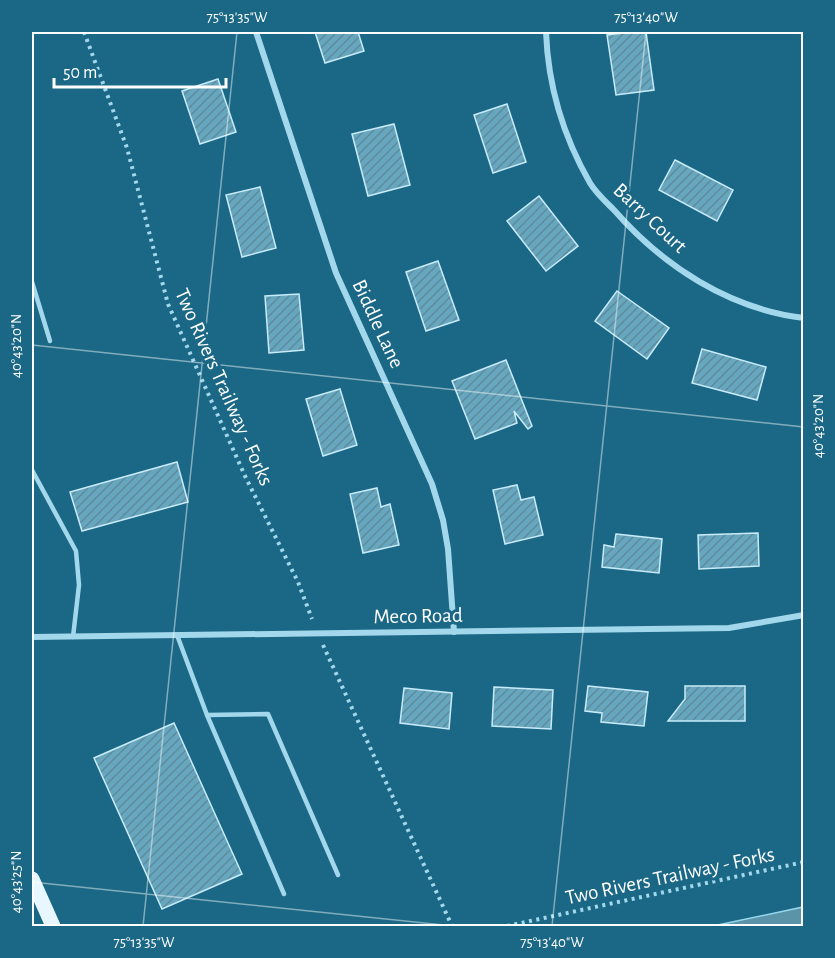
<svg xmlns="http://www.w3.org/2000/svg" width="835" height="958" font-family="'Alegreya Sans',sans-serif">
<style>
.water{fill:#5b93a8;stroke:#96d7ee;stroke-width:1.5}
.building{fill:url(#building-hatch);stroke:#c8ebf9;stroke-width:1.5}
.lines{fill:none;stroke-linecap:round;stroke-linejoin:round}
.path{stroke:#a3d8ec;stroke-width:4;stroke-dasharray:3 4.5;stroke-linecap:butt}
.service{stroke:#a3d8ec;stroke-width:4.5}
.minor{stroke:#a3d8ec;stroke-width:6}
.primary{stroke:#e8f7ff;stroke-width:15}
.ticks{fill:none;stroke:#fff;stroke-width:1.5;stroke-opacity:0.45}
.labels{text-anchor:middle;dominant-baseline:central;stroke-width:6;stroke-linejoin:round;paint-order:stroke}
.street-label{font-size:21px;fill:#fff;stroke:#1b6886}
.neatline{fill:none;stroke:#fff;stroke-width:2}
.ticks-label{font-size:15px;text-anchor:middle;fill:#fff}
</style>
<defs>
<pattern id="building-hatch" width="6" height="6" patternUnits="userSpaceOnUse" patternTransform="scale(1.5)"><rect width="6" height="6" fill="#66a6be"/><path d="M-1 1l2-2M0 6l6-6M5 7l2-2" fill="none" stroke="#5e8b9c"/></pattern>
</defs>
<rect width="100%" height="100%" fill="#1b6886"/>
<path class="water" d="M 803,907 L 803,926 L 713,926 Z"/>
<g class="building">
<path d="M 315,32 L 358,32 L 364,51 L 325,63 Z"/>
<path d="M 630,32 L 646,32 L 654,90 L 616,95 L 607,35 Z"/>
<path d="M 218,79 L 236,132 L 200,144 L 182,91 Z"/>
<path d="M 507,104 L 526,162 L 493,173 L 474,115 Z"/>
<path d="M 394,124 L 410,185 L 368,196 L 352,134 Z"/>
<path d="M 675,160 L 733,190 L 717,221 L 659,190 Z"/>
<path d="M 260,187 L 276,248 L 242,257 L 226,195 Z"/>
<path d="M 539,196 L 578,246 L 546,271 L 507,221 Z"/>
<path d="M 438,261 L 459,320 L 426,331 L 406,272 Z"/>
<path d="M 617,291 L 669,328 L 647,359 L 595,321 Z"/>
<path d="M 299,294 L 304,350 L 269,353 L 265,296 Z"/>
<path d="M 702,349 L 766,367 L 757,400 L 692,383 Z"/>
<path d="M 506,360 L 532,426 L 528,429 L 514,411 L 517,423 L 475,439 L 452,381 Z"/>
<path d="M 340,389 L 357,445 L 323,456 L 306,399 Z"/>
<path d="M 177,462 L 188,502 L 82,531 L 70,492 Z"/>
<path d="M 517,485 L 521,500 L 534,497 L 543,535 L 505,544 L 493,490 Z"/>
<path d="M 377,488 L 381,507 L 390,504 L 399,545 L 363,553 L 350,494 Z"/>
<path d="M 758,533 L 759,566 L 699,569 L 698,535 Z"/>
<path d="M 616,534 L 662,539 L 659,573 L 602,567 L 604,545 L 614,547 Z"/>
<path d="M 588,686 L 648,692 L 644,726 L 601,722 L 602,713 L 585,711 Z"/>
<path d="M 685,686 L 745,686 L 745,721 L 668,721 L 685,699 Z"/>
<path d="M 494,687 L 553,690 L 551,729 L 492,726 Z"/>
<path d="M 404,688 L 452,693 L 449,729 L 400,723 Z"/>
<path d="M 174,723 L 242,874 L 162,909 L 94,758 Z"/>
</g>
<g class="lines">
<g class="path">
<path d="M 84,32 L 127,148 L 168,304 L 245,476 L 298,582 L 312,619"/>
<path d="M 323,645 L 452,926"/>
<path d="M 507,926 L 804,862"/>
</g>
<g class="service">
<path d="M 32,282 L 50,341"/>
<path d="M 32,470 L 76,551 L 79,585 L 73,637"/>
<path d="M 177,635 L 207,715 L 284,894"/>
<path d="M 207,715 L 268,714 L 338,875"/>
</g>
<g class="minor">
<path d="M 256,32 L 336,273 L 432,484 L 443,520 L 448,549 L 454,632"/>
<path d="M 546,32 C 548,85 563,136 590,183 C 596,193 606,202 614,210 C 663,266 729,309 804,318"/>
<path d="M 32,637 L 729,628 L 804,615"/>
</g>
<path class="primary" d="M 32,879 L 53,926"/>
</g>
<path class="ticks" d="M 32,345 L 804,427M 32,882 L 453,926M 143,926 L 237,32M 552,926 L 646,32"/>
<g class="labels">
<g class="street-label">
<text transform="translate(650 218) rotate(43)">Barry Court</text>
<text transform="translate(378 324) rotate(65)">Biddle Lane</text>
<text transform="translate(224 387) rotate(66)">Two Rivers Trailway - Forks</text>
<text transform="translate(418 616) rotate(-1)">Meco Road</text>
<text transform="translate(670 876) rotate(-12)">Two Rivers Trailway - Forks</text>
</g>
</g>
<rect width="835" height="958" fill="none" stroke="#1b6886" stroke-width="66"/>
<path d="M54 78v9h172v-9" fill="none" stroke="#ffffff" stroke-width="3"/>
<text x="63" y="78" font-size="18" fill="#ffffff" stroke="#1b6886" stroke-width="4.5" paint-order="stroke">50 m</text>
<rect x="33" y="33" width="769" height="892" class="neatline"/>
<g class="ticks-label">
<text x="237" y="22">75°13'35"W</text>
<text x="646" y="22">75°13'40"W</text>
<text transform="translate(16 346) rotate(-90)" y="5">40°43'20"N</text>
<text transform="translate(818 426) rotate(-90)" y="5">40°43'20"N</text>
<text transform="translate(16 882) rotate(-90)" y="5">40°43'25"N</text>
<text x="144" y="947">75°13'35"W</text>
<text x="552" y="947">75°13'40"W</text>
</g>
</svg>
